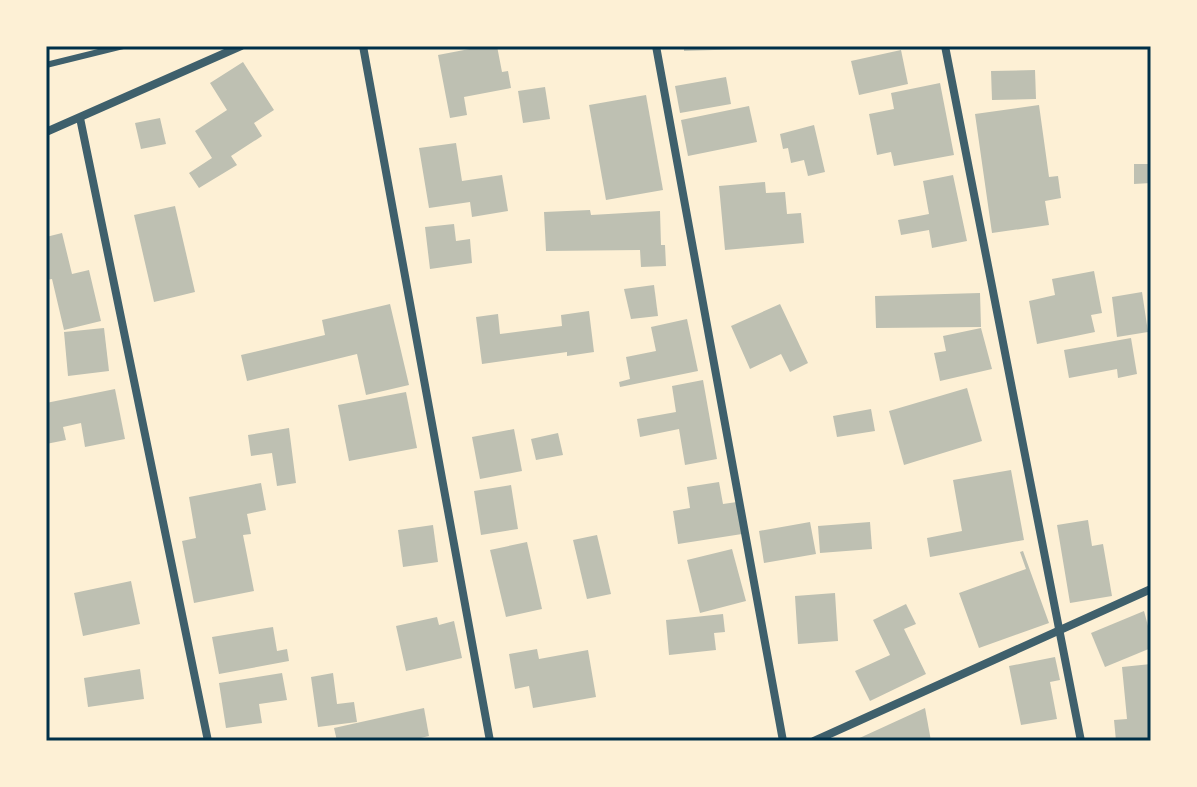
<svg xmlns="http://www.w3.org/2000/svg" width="1197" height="787" font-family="Arial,sans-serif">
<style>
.building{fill:#bec0b2}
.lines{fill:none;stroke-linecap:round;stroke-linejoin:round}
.service{stroke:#3f606c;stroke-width:6}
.minor{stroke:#3f606c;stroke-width:8}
.neatline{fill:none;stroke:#003049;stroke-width:3}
</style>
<rect width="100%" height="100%" fill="#fdf0d5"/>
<g class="building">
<path d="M 485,46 L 497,46 L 502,72 L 508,71 L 511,88 L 464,97 L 467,115 L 450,118 L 438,55 Z"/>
<path d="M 684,46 L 744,46 L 744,49 L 684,51 Z"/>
<path d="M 901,50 L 908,84 L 859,95 L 851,61 Z"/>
<path d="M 243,62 L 274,110 L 254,123 L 262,136 L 231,156 L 237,165 L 199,188 L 189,173 L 212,158 L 195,131 L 227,110 L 210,83 Z"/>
<path d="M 1035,70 L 1036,99 L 992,100 L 991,71 Z"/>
<path d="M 726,77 L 731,104 L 680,113 L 675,86 Z"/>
<path d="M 940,83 L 954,155 L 894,166 L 891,152 L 877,155 L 869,114 L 894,109 L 891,93 Z"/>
<path d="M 545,87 L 550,119 L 523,123 L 518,91 Z"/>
<path d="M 646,95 L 663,190 L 606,200 L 589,105 Z"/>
<path d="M 1039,105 L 1049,177 L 1058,176 L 1061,198 L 1045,201 L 1049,225 L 992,233 L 975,114 Z"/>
<path d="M 749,106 L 757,142 L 688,156 L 681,120 Z"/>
<path d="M 160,118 L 166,144 L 141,149 L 135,123 Z"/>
<path d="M 814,125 L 825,172 L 808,176 L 804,160 L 791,163 L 788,148 L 783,149 L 780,134 Z"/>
<path d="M 456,143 L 462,181 L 502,175 L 508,211 L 472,217 L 470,202 L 429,208 L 419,148 Z"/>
<path d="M 1134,164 L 1151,164 L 1151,183 L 1134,184 Z"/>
<path d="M 953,175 L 967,241 L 932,248 L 929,230 L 901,235 L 898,220 L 929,214 L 923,181 Z"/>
<path d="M 765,182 L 766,193 L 785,192 L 787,214 L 801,213 L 804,243 L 725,250 L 719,186 Z"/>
<path d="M 175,206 L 195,292 L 154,302 L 134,215 Z"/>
<path d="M 590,210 L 591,215 L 660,211 L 661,245 L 665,245 L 666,266 L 641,267 L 640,250 L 546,251 L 544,212 Z"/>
<path d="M 454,224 L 456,241 L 470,239 L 472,263 L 430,269 L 425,227 Z"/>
<path d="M 62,233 L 72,274 L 89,270 L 101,321 L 64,330 L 52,279 L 46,280 L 46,237 Z"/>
<path d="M 1094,271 L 1102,313 L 1091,315 L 1095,332 L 1037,344 L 1029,301 L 1055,295 L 1052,279 Z"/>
<path d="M 654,285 L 658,316 L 631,319 L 624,289 Z"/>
<path d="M 1142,292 L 1148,332 L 1117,337 L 1112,297 Z"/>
<path d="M 980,293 L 981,327 L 876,328 L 875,296 Z"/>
<path d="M 390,304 L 409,385 L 366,395 L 357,354 L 247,381 L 241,355 L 325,335 L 322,320 Z"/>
<path d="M 780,304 L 808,363 L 790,372 L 781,354 L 750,369 L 731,326 Z"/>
<path d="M 589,311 L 594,352 L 567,356 L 567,352 L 482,364 L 476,317 L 498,314 L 500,334 L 562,326 L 561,315 Z"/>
<path d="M 687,319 L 698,371 L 620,387 L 619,382 L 630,379 L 626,357 L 656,351 L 651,327 Z"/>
<path d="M 104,328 L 109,371 L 68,376 L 64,332 Z"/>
<path d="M 981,328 L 992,369 L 940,381 L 934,353 L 946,351 L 943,336 Z"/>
<path d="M 1131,338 L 1137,374 L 1118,378 L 1117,369 L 1069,378 L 1064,350 Z"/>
<path d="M 703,380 L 717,459 L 685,465 L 679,429 L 640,437 L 637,419 L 676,412 L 672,386 Z"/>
<path d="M 967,388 L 982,441 L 904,465 L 889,411 Z"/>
<path d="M 115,389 L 125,439 L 85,447 L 81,423 L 63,427 L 66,440 L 46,444 L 46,403 Z"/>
<path d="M 406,392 L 417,448 L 349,461 L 338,405 Z"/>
<path d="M 871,409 L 875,431 L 837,437 L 833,416 Z"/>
<path d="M 289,428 L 296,483 L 277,486 L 272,453 L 251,456 L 248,435 Z"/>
<path d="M 514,429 L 522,471 L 480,479 L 472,437 Z"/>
<path d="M 558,433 L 563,455 L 536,460 L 531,439 Z"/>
<path d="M 1011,470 L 1024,540 L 930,557 L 927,538 L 962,531 L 953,480 Z"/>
<path d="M 719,482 L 723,504 L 737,502 L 742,534 L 678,544 L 673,511 L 690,508 L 687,487 Z"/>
<path d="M 261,483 L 266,510 L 247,514 L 251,534 L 243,535 L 254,591 L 194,603 L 182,541 L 196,538 L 189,497 Z"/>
<path d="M 511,485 L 518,529 L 481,535 L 474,491 Z"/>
<path d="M 1088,520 L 1092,546 L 1103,544 L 1112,596 L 1070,603 L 1057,525 Z"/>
<path d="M 810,522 L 816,554 L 764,563 L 759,531 Z"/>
<path d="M 870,522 L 872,549 L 820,553 L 818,526 Z"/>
<path d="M 433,525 L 438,562 L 403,567 L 398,530 Z"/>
<path d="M 597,535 L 611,594 L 587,599 L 573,540 Z"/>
<path d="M 527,542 L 542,609 L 506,617 L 490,550 Z"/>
<path d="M 732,549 L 746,601 L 700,613 L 687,560 Z"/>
<path d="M 1023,551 L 1049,623 L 979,648 L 959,593 L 1026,569 L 1020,552 Z"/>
<path d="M 131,581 L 140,624 L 83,636 L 74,593 Z"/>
<path d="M 835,593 L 838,641 L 798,644 L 795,596 Z"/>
<path d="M 906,604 L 916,624 L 904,629 L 926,674 L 870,701 L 855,671 L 890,655 L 873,620 Z"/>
<path d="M 1144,611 L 1151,637 L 1151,648 L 1105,667 L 1091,633 Z"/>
<path d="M 723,614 L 725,632 L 714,633 L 716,650 L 669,655 L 666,620 Z"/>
<path d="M 437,617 L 439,625 L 454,621 L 462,658 L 406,671 L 396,626 Z"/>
<path d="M 273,627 L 277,651 L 287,649 L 289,661 L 219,674 L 212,637 Z"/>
<path d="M 537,649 L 539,659 L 588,650 L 596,697 L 533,708 L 529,686 L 515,689 L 509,654 Z"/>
<path d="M 1055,657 L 1060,680 L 1050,682 L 1057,719 L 1021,725 L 1009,666 Z"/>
<path d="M 1151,664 L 1151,741 L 1116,741 L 1114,720 L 1127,719 L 1122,667 Z"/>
<path d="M 140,669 L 144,699 L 88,707 L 84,678 Z"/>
<path d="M 282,673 L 287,700 L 259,704 L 262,723 L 226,728 L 219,683 Z"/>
<path d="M 333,673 L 337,704 L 354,702 L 357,722 L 318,727 L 311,677 Z"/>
<path d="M 424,708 L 429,736 L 408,741 L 337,741 L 334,728 Z"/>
<path d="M 925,708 L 931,741 L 853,741 Z"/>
</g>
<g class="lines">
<path class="service" d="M 46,65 L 123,46"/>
<g class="minor">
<path d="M 363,46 L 490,741"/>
<path d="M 656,46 L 783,741"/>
<path d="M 945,46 L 1081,741"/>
<path d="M 80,118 L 208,741"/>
<path d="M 46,132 L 241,46"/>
<path d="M 814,741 L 1151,589"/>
</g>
</g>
<rect width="1197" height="787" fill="none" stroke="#fdf0d5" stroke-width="96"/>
<rect x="48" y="48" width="1101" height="691" class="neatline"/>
</svg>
